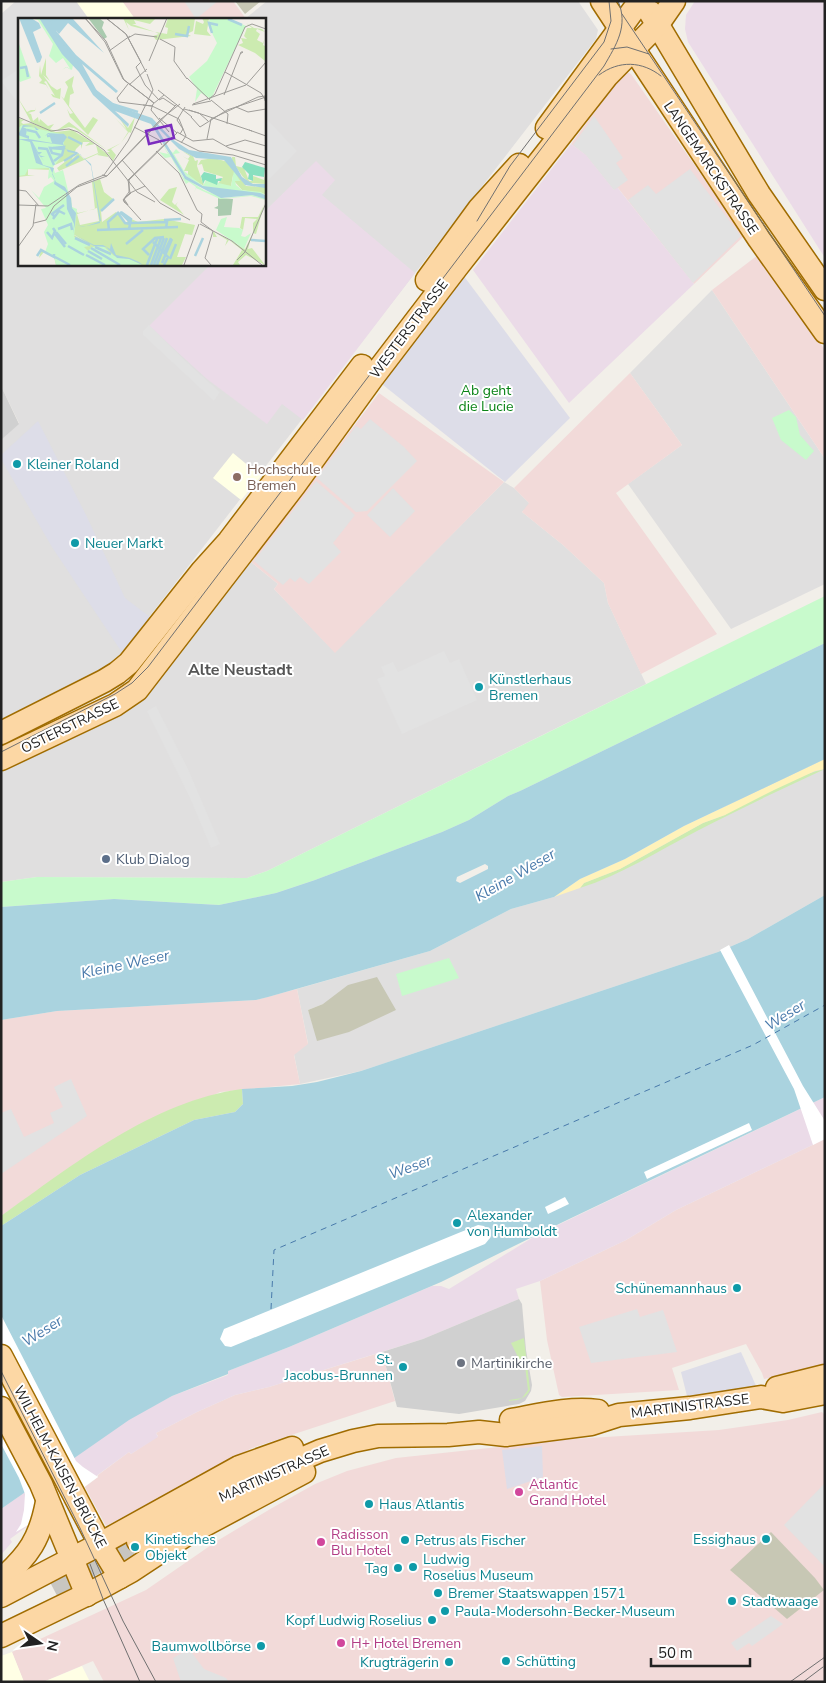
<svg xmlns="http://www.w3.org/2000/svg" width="826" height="1683" font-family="'Nunito Sans',sans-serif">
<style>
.residential{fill:#e0dfdf;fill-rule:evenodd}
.commercial{fill:#f2dad9}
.industrial{fill:#ebdbe8}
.education{fill:#ffffe5}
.religious{fill:#d0d0d0}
.construction{fill:#c7c7b4}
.grass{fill:#ccebb0}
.sand{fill:#fff2ba}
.park{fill:#c8facc}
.parking{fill:#e2e2e2}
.plaza{fill:#dddde8}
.water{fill:#aad3df;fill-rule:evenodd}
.pier{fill:#fff}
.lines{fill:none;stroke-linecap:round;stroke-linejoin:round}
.ferry{stroke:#497aab;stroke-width:1;stroke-dasharray:6 5;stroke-linecap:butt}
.major-tunnel{stroke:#c8c6c1;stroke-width:22;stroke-dasharray:22 11;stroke-linecap:butt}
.major-casing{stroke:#a06c00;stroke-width:25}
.major{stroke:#fcd7a4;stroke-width:22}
.tram{stroke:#707070;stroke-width:1}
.culture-dot{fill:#0f9aa8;stroke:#fff;stroke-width:2}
.education-dot{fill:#8d6e63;stroke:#fff;stroke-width:2}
.service-dot{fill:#5c6f8a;stroke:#fff;stroke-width:2}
.worship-dot{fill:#6b7280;stroke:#fff;stroke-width:2}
.hotel-dot{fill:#d1479c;stroke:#fff;stroke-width:2}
.labels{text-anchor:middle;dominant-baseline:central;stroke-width:4;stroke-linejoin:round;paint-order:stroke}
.street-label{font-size:14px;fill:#222;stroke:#fff}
.park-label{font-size:14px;fill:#0b8417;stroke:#fff}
.culture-label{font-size:14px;fill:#0d838f;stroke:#fff;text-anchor:start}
.education-label{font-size:14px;fill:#785e54;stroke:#fff;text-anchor:start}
.service-label{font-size:14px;fill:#4e5e75;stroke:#fff;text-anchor:start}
.worship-label{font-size:14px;fill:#5b616d;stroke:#fff;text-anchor:start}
.hotel-label{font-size:14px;fill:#b23c85;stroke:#fff;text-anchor:start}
.water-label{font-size:15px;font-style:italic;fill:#497aab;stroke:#fff}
.quarter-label{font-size:16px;font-weight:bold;fill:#555;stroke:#fff}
.inset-river{fill:none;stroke:#aad3df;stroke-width:2.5}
.inset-road{fill:none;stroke:#9f9d99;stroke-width:1}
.view{fill:#7b2cbf;fill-opacity:0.15;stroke:#7b2cbf;stroke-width:2.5}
.inset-edge{fill:none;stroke:#222;stroke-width:2.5}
</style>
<rect width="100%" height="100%" fill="#f2efe9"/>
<g class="residential">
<path d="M 16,1 L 76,1 L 89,19 L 19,19 L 19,264 L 264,264 L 264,19 L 246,18 L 267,1 L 578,1 L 598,30 L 596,39 L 122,652 L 103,670 L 1,722 L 1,440 L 19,423 L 1,386 L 1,14 Z"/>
<path d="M 712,290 L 825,459 L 825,584 L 731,629 L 628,484 L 682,445 L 630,373 Z"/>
<path d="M 504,482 L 514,488 L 530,504 L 522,512 L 563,545 L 604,583 L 608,603 L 646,684 L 267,871 L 247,878 L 37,877 L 1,882 L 1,772 L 136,703 L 155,685 L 251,562 L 278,584 L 274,589 L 335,652 Z"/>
<path d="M 825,759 L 825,895 L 748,939 L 718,952 L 361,1071 L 300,1084 L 294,1054 L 308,1043 L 297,989 L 430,951 L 511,909 L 554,897 L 753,792 ZM 323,1004 L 318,1041 L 308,1010 Z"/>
</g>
<g class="commercial">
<path d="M 122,1 L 233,1 L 246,19 L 135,19 Z"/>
<path d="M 627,72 L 631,74 L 744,236 L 694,284 L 618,188 L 614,190 L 586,155 L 571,144 L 620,78 Z"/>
<path d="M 758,255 L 825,350 L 825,459 L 712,290 Z"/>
<path d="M 630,373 L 682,445 L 616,493 L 717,634 L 641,674 L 608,603 L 604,583 L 563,545 L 522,512 L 529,503 L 514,488 Z"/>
<path d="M 379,393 L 504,482 L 335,653 L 274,589 L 278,584 L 251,562 Z"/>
<path d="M 297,989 L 308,1044 L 294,1055 L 300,1084 L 220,1092 L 98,1149 L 1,1216 L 1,1020 L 57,1011 L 256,1000 Z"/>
<path d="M 825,1139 L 825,1365 L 817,1368 L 764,1379 L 762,1373 L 746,1344 L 672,1368 L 679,1390 L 562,1397 L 559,1395 L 547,1340 L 540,1281 L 626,1240 L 676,1210 Z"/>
<path d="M 382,1352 L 395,1401 L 252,1448 L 106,1526 L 85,1487 L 98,1477 L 98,1475 L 129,1452 L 131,1454 L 158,1436 L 156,1433 L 197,1412 L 235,1395 L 269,1387 Z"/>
<path d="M 822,1412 L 825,1415 L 825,1682 L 104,1682 L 93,1661 L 43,1682 L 24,1682 L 12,1652 L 146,1590 L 217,1541 L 272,1508 L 315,1484 L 347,1471 L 396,1458 L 573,1439 L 719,1430 L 788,1420 Z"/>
</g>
<g class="industrial">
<path d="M 695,1 L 825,1 L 825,258 L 688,42 L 685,29 L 686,15 Z"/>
<path d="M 571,144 L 586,155 L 614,190 L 617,187 L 694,284 L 569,403 L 473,270 Z"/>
<path d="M 316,161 L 335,180 L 322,195 L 415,273 L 303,420 L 282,404 L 267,424 L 207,379 L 149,326 L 211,264 L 264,264 L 264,212 Z"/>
<path d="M 825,1097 L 825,1139 L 676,1210 L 626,1240 L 540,1281 L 516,1289 L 519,1299 L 423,1339 L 269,1387 L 235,1395 L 197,1412 L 156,1433 L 158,1437 L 131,1454 L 129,1452 L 10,1539 L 12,1542 L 1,1555 L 1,1509 L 129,1419 L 172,1396 L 228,1375 L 228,1371 L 289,1347 L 432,1286 L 441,1286 L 449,1289 L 535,1236 Z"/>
</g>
<g class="education">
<path d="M 76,1 L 122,1 L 135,19 L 89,19 Z"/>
<path d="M 233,453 L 261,476 L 241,500 L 213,478 Z"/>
<path d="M 12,1652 L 24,1682 L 1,1682 L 1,1656 Z"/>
<path d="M 82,1666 L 90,1682 L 43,1682 L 58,1676 Z"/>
</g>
<g class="religious">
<path d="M 1,386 L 19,424 L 1,440 Z"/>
<path d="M 519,1299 L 522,1304 L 526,1350 L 532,1385 L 531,1391 L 525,1401 L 519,1404 L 459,1414 L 397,1407 L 382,1352 L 423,1339 Z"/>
</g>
<g class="construction">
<path d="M 235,1 L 261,1 L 245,14 Z"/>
<path d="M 377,977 L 396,1010 L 349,1032 L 317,1041 L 308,1010 L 323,1004 L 348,985 Z"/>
<path d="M 771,1532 L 815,1578 L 824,1590 L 787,1619 L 730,1570 Z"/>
</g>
<g class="grass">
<path d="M 825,769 C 782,789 739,809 697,831 C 658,851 621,875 580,888 L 584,883 L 620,869 L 703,823 L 725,815 L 731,810 C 761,796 792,776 825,769 Z"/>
<path d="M 242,1089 L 243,1104 L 235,1112 L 194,1120 L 80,1175 L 1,1226 L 1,1216 C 73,1165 152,1101 242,1089 Z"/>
<path d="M 524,1338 L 530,1390 C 525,1399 519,1400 509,1401 L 509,1400 L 522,1398 L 528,1390 L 525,1366 L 522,1365 L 511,1343 Z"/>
</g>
<path class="sand" d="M 825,759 L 825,769 L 815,771 L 774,790 L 725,815 L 703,823 L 620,869 L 584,883 L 580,888 L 554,897 L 580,879 L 625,859 L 684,826 Z"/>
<g class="park">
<path d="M 789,410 L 796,417 L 800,435 L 814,451 L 806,460 L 781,440 L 772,418 Z"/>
<path d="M 825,596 L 825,643 L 520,791 L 508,796 L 469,820 L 442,832 L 315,880 L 276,893 L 219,905 L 114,899 L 1,907 L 1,882 L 37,877 L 247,878 L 267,871 Z"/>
<path d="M 449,958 L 459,978 L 402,996 L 396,974 Z"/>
</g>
<g class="parking">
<path d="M 184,1 L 218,1 L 196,19 Z"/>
<path d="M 19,69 L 19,104 L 1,81 Z"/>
<path d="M 264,116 L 297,151 L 264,185 Z"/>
<path d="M 594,116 L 623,158 L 616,163 L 628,180 L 614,190 L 586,155 L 573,145 Z"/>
<path d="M 690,169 L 741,236 L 693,283 L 628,200 L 648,185 L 656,194 Z"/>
<path d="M 149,325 L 193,368 L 220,392 L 214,401 L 143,335 L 143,331 Z"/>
<path d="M 370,419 L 404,447 L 417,461 L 367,511 L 356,512 L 317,478 L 356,426 L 361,429 Z"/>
<path d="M 316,481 L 355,515 L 333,543 L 341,552 L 309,584 L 300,577 L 295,582 L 290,578 L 283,585 L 254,561 Z"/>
<path d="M 393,488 L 415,511 L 390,537 L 367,515 Z"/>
<path d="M 444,651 L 450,663 L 459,659 L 477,700 L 402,734 L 377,679 L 385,676 L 381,667 L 393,662 L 398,672 Z"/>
<path d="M 156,706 L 188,769 L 220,844 L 211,848 L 191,800 L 147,711 Z"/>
<path d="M 71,1079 L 87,1116 L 1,1174 L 1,1113 L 11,1109 L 24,1137 L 54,1123 L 50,1113 L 63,1107 L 54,1087 Z"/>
<path d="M 637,1309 L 640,1317 L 663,1310 L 677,1352 L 591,1363 L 579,1327 Z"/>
<path d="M 825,1483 L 825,1567 L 784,1525 Z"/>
<path d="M 771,1616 L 783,1624 L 752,1646 L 749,1643 L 737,1651 L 731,1643 Z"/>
<path d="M 189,1649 L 204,1669 L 226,1678 L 229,1682 L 181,1682 L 173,1658 Z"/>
</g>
<g class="plaza">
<path d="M 457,267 L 570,418 L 505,482 L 373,377 Z"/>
<path d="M 38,421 L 86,515 L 125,598 L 159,624 L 129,663 L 52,547 L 1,459 L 1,455 Z"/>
<path d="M 741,1352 L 761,1397 L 690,1408 L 681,1372 Z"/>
<path d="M 542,1446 L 543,1477 L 507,1489 L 502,1450 Z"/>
</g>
<g class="water">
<path d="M 825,643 L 825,759 L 684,826 L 625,859 L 580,879 L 554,897 L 511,909 L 430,951 L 268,997 L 256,1000 L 57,1011 L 1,1020 L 1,907 L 114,899 L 219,905 L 276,893 L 315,880 L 442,832 L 469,820 L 508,796 L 520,791 ZM 485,864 L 488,866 L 488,869 L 460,883 L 456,881 L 457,877 Z"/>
<path d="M 825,895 L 825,1097 L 565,1221 L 441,1282 L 289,1347 L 228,1371 L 228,1374 L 172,1396 L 129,1420 L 1,1509 L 1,1226 L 80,1175 L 194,1120 L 235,1112 L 243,1104 L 242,1089 L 292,1086 L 317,1082 L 361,1071 L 718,952 L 748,939 Z"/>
</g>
<g class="pier">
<path d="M 729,945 L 803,1086 L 825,1121 L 825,1139 L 813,1145 L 794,1089 L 720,950 Z"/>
<path d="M 749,1123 L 752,1130 L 647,1179 L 644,1172 Z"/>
<path d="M 565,1197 L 569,1204 L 548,1214 L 545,1207 Z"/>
<path d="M 478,1225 L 484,1226 L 490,1232 L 490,1238 L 485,1244 L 231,1347 L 225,1346 L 220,1339 L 224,1329 Z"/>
<path d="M 1,1315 L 76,1461 L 83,1467 L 98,1477 L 44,1516 L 16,1532 L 21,1524 L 24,1510 L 25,1494 L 19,1478 L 1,1444 Z"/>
</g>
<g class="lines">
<path class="ferry" d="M 271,1309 L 274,1250 L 753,1045 L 825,1005"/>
<path class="major-tunnel" d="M 52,1586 L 138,1541"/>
<g class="major-casing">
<g id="major">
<path d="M 602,1 L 759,239 L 825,332"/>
<path d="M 650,12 L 759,194 L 825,289"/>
<path d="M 547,128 L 640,1"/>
<path d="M 427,280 L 479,209 L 519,165"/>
<path d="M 1,733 L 104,681 L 117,673 L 129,663 L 202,571 L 229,541 L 362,366"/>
<path d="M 1,759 L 115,705 L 137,690 L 294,486 L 373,377 L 457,267 L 607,76 L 658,24 L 674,1"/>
<path d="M 1,1356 L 100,1544 L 120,1577"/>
<path d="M 777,1388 L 825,1376"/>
<path d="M 1,1408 L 41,1484 L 87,1595"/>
<path d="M 511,1420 C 539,1415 570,1407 598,1411"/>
<path d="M 138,1541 L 255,1479 L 320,1451 L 353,1441 L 378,1436 L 448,1435 L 479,1432 L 506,1435 L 591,1424 L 619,1415 L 690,1408 L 761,1397 L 783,1401 L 825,1393"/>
<path d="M 1,1580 C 29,1555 40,1539 47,1502"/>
<path d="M 1,1596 L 100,1544 L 239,1467 L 292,1448"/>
<path d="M 1,1636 L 100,1588 L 131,1571 L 184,1536 L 304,1472"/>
</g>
</g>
<use href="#major" class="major"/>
<g class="tram">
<path d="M 622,14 L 825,316"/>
<path d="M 611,49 L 627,47 L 649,54"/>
<path d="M 599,75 C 619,60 642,61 661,76"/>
<path d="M 477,221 L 510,166 L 604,42 L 611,21 L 609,1"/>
<path d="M 1,752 L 115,694 L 132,683 L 148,667 L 604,66 C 616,45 629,26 618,1"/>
<path d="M 1,1371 L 80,1528 L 123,1621 L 156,1682"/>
<path d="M 90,1564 L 103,1599 L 140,1682"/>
<path d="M 790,1682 L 825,1657"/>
<path d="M 803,1682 L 823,1667"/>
</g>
</g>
<g class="culture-dot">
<circle cx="17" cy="464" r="5"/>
<circle cx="75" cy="543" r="5"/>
<circle cx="479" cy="687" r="5"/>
<circle cx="457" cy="1223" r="5"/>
<circle cx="737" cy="1288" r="5"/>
<circle cx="403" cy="1367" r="5"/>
<circle cx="369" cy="1504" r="5"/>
<circle cx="766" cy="1539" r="5"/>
<circle cx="405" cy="1540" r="5"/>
<circle cx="135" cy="1547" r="5"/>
<circle cx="413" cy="1567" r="5"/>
<circle cx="398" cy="1568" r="5"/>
<circle cx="438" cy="1593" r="5"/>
<circle cx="732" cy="1601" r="5"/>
<circle cx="445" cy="1611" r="5"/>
<circle cx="432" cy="1620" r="5"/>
<circle cx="261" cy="1646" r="5"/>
<circle cx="506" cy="1661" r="5"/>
<circle cx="449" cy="1662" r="5"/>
</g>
<circle class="education-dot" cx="237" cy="477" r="5"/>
<circle class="service-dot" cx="106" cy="859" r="5"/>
<circle class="worship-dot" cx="461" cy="1363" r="5"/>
<g class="hotel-dot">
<circle cx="519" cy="1492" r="5"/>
<circle cx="321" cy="1542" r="5"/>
<circle cx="341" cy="1643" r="5"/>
</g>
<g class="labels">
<g class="street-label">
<text transform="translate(711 168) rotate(56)">LANGEMARCKSTRASSE</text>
<text transform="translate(409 329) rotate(-53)">WESTERSTRASSE</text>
<text transform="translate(70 726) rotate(-26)">OSTERSTRASSE</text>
<text transform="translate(690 1406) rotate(-7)">MARTINISTRASSE</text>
<text transform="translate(60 1467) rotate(62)">WILHELM-KAISEN-BRÜCKE</text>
<text transform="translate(274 1474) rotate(-24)">MARTINISTRASSE</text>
</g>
<g class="park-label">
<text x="486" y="390">Ab geht<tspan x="486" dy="16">die Lucie</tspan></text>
</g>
<g class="culture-label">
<text x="27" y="464">Kleiner Roland</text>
<text x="85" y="543">Neuer Markt</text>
<text x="489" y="679">Künstlerhaus<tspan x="489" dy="16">Bremen</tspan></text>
<text x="467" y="1215">Alexander<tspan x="467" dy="16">von Humboldt</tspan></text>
<text x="727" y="1288" text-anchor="end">Schünemannhaus</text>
<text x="393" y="1359" text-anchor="end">St.<tspan x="393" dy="16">Jacobus-Brunnen</tspan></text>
<text x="379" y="1504">Haus Atlantis</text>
<text x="145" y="1539">Kinetisches<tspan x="145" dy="16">Objekt</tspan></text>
<text x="756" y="1539" text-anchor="end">Essighaus</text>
<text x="415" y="1540">Petrus als Fischer</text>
<text x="423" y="1559">Ludwig<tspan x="423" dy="16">Roselius Museum</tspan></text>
<text x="388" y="1568" text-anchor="end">Tag</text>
<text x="448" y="1593">Bremer Staatswappen 1571</text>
<text x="742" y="1601">Stadtwaage</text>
<text x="455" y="1611">Paula-Modersohn-Becker-Museum</text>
<text x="422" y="1620" text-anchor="end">Kopf Ludwig Roselius</text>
<text x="251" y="1646" text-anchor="end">Baumwollbörse</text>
<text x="516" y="1661">Schütting</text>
<text x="439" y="1662" text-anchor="end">Krugträgerin</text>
</g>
<g class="education-label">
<text x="247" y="469">Hochschule<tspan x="247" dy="16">Bremen</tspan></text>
</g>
<g class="service-label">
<text x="116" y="859">Klub Dialog</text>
</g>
<g class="worship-label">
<text x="471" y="1363">Martinikirche</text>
</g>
<g class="hotel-label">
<text x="529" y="1484">Atlantic<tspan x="529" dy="16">Grand Hotel</tspan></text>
<text x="331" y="1534">Radisson<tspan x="331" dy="16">Blu Hotel</tspan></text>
<text x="351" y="1643">H+ Hotel Bremen</text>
</g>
<g class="water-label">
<text transform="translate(515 875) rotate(-30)">Kleine Weser</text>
<text transform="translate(125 964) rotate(-12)">Kleine Weser</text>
<text transform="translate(785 1015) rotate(-32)">Weser</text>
<text transform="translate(410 1167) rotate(-20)">Weser</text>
<text transform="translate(42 1331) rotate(-32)">Weser</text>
</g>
<g class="quarter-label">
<text x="240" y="670">Alte Neustadt</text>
</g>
</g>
<g transform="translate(18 18)">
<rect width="248" height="248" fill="#f2efe9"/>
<path d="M 105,0 L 138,0 L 132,6 L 116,2 L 118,6 L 114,6 L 137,14 L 113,8 L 108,4 L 111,12 ZM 150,0 L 177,0 L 175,13 L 169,16 L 173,18 L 138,22 L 135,18 L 141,16 L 137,14 L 149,16 L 150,10 L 147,9 ZM 184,0 L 191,0 L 189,13 L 193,18 L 176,16 L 178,3 L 185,6 L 186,4 ZM 228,5 L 236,10 L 244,11 L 247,14 L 239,11 L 238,13 L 242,16 L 239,22 L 245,25 L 247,20 L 245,27 L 247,28 L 247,44 L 246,46 L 247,43 L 237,35 L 220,27 L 225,25 L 223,20 L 229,21 L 226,18 L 229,10 L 234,10 ZM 28,40 L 28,57 L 32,63 L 25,57 L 33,68 L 39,72 L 43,70 L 42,81 L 35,79 L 33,76 L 34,76 L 37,78 L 28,63 L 26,64 L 28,66 L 31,72 L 28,67 L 21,65 L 24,62 L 21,58 L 22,47 L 23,57 ZM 56,58 L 54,68 L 56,75 L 52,77 L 51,88 L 67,110 L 75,99 L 80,102 L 70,117 L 52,99 L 49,91 L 52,96 L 55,95 L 43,78 L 46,81 L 50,69 L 47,64 ZM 0,80 L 9,94 L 13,92 L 17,92 L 18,89 L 17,93 L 10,95 L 13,96 L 15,103 L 20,99 L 21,105 L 22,101 L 30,108 L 36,106 L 32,111 L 38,113 L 51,104 L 89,132 L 103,125 L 110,114 L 97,100 L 109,112 L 102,101 L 110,110 L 117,99 L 113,115 L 111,114 L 103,125 L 93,131 L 98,137 L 95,143 L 89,134 L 92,134 L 56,110 L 51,109 L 41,112 L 36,113 L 32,112 L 38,114 L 54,112 L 77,126 L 67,128 L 72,124 L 65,124 L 63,131 L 63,126 L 58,131 L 54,141 L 60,135 L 66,141 L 80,135 L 78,127 L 89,136 L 93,146 L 90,139 L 79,137 L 82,135 L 41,153 L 39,150 L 52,140 L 37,147 L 38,143 L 36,144 L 28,124 L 34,151 L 32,147 L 25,147 L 13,125 L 15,138 L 20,141 L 18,145 L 31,150 L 32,150 L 33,152 L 10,151 L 10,157 L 17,157 L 0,159 L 0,100 L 6,102 L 3,104 L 5,106 L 13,105 L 28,111 L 13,104 ZM 164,133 L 175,138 L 177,143 L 180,142 L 179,148 L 186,168 L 170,158 L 170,153 L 166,153 L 171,142 L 164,138 L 170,141 L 172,138 ZM 214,139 L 217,139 L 218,148 L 226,150 L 231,163 L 235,163 L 235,158 L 246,162 L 247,157 L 247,166 L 232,165 L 225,159 L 214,143 ZM 196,140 L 210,144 L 228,168 L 247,169 L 247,176 L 224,172 L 216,163 L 222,163 L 215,157 L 213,168 L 199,167 L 205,159 L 186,153 L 184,146 L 180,147 L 183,142 ZM 82,161 L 86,174 L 95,181 L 83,193 L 84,204 L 98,194 L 108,206 L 111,200 L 120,204 L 146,201 L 177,207 L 174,217 L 167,216 L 159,239 L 168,239 L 164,247 L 38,247 L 36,239 L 26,234 L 21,240 L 23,232 L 36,236 L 54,216 L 72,226 L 55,216 L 53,178 L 54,189 L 60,195 L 77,191 L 74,164 ZM 79,190 L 81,203 L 62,207 L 59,196 ZM 159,169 L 154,184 L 157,187 L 160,184 L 158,187 L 166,197 L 142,182 L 151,171 ZM 246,187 L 238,216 L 235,215 L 233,221 L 247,223 L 232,223 L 230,231 L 234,230 L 247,247 L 228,237 L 220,244 L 222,247 L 215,247 L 224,232 L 211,222 L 207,228 L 209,222 L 196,214 L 199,219 L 195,219 L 195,214 L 187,210 L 206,219 L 227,231 L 235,215 L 235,205 L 239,201 L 227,200 L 225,212 L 222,210 L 224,199 L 207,199 L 240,199 Z" fill="#ccebb0" fill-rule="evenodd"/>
<path d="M 70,0 L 81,0 L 86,4 L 84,10 L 89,19 L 86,21 ZM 200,180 L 215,181 L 213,197 L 200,198 L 200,191 L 196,190 L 200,188 Z" fill="#aacbaf"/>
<path d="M 13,0 L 21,0 L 55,47 L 54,52 L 49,49 L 44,52 L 48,49 L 53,52 L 45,40 L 38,45 L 31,38 L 35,26 L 20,2 ZM 192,0 L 210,0 L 228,8 L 193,81 L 183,75 L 177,84 L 179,71 L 171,59 L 189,43 L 199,25 L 190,7 ZM 0,23 L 13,60 L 2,64 L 0,60 ZM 4,107 L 47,117 L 44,138 L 35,149 L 37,155 L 45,152 L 54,189 L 59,191 L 56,219 L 72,228 L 66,229 L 70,233 L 74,229 L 85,228 L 96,238 L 112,241 L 124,247 L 38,247 L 36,238 L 27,234 L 30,226 L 26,214 L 30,207 L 23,191 L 28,190 L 13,172 L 21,180 L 26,169 L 36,163 L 33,159 L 30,161 L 31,150 L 10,151 L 7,157 L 0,158 L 0,110 ZM 146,126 L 148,132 L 154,139 L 165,159 L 186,172 L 206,180 L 234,177 L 246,180 L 247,182 L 233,178 L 202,181 L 178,170 L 176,175 L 178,169 L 171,164 L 168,166 L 174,177 L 153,139 L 147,140 L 141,134 L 150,136 L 147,131 ZM 148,128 L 155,135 L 158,131 L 162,135 L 156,136 L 166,153 L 185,168 L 188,162 L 213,168 L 216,153 L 222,163 L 217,163 L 218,167 L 224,172 L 243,174 L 247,177 L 184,168 L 168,158 ZM 209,199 L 206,209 L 221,210 L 225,212 L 223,218 L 227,219 L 233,215 L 226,231 L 198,212 L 203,201 Z" fill="#c8facc"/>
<path d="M 227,144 L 247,150 L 246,159 L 235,157 L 235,163 L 230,161 L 231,156 L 224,149 ZM 186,154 L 198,157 L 198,161 L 204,160 L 203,163 L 200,163 L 199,167 L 187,162 L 185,166 L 183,158 Z" fill="#88e0bf"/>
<path d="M 1,0 L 13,0 L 21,5 L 23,10 L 15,14 L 24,39 L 22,44 L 19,45 ZM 21,0 L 55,1 L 86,35 L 50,5 L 41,16 L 34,8 L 58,37 L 100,73 L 98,75 L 64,46 L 79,73 L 99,88 L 134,100 L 154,121 L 171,132 L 213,139 L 224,159 L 235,166 L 247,166 L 247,170 L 227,167 L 206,142 L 178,140 L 161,131 L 137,107 L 168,158 L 185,168 L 242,175 L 247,177 L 247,181 L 234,177 L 203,180 L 167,161 L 133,106 L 97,93 L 111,106 L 110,109 L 75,77 L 61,54 L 44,36 ZM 5,107 L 16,108 L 21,112 L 18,112 L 16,108 L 5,109 L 9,111 L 8,117 L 11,118 L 11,121 L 34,125 L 31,116 L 27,118 L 30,115 L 46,116 L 49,119 L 45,125 L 47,131 L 59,134 L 73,146 L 83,203 L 66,209 L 57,206 L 55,216 L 76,227 L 85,227 L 92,231 L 93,225 L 98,237 L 112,240 L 121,244 L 125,247 L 111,241 L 99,240 L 88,229 L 76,228 L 55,216 L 56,206 L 49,191 L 48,174 L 36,166 L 37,161 L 32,150 L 18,145 L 12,124 L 0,121 L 11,121 L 0,117 ZM 14,123 L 45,127 L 50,134 L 62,136 L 73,148 L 82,205 L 65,209 L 57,206 L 58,195 L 54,190 L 53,180 L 47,169 L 38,164 L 34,156 L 36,150 L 25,147 L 15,126 L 20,136 L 27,144 L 23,139 L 27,139 L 21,137 L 24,134 L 20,134 Z" fill="#aad3df" fill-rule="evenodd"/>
<path class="inset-river" d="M 25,0 L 38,13M 38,1 L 31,6 L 34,12 L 60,42 L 74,70 L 94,86 L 120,94M 210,1 L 224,7M 194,15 L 191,5 L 200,7M 157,16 L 169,18 L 171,8M 2,50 L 8,49 L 10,59M 22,95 L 37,85M 9,112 L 18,114 L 22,120M 29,118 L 44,117 L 43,122M 50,119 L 64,126M 20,130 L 29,131 L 36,147M 35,130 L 46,129 L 44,137 L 36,143M 43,137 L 34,135 L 32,130 L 45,131M 46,143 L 59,135M 48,148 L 61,138M 83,193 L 96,181M 102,194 L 113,205 L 149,204 L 148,210M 103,194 L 113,201 L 111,211M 100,195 L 107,205 L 113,206M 36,198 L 34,196 L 46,187M 35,201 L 41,193 L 47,196M 146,202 L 163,201M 40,211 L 53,206 L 54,212M 79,212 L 160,209M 91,212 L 90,204 L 101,194M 29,214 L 34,220 L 37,213 L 35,210M 38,214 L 48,226M 37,216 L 47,229M 140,219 L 137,226 L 150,239 L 146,247M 57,220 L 72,227M 233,222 L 248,223M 108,226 L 125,212M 50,228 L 66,237M 77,229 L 93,236M 73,230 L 102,247M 70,233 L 84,241M 146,235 L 153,220M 68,237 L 87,247M 131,237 L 125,231 L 137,220 L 146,219M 19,238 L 23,232 L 36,239 L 36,236M 177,238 L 185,220M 37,239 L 52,247M 152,241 L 158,226M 144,245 L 154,221M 129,247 L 137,226 L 135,224M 133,247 L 143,220M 136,247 L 146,220M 139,247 L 149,220"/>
<path class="inset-road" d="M 67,0 L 87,24 L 105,61 L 136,85M 67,0 L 88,23 L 106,62 L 136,85M 88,0 L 108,16 L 128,54M 88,0 L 108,16 L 123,44 L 118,49 L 127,67 L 141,82 L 145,80 L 157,88M 110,20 L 117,16 L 139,19M 142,21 L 157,29M 157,29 L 156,43 L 169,61M 91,33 L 112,18M 131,43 L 149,0M 207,54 L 243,75 L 248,83M 169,60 L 192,82M 110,66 L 99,80 L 101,84 L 134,88M 111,67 L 129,51M 140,72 L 174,99M 146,77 L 135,86 L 133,92 L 151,114M 206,77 L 223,34 L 225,34 L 222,36M 191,81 L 197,76 L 227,9 L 234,6 L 248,11M 193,82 L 210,96 L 209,106M 175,86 L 228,67 L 248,44M 125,87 L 134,88 L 161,101 L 168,118 L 163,125M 174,87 L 193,83M 218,89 L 230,94 L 248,91M 166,91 L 181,95 L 190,103M 171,92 L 234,113M 0,99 L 33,113 L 51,111 L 60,114 L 86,132 L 119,174 L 137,184M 173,99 L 182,109 L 209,92 L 248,79M 116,109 L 141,122 L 144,127M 231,112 L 248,118M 159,114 L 175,123 L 195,121 L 211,130 L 248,140M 162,116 L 165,111 L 159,102 L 167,89M 155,120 L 181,133 L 215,137 L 248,147M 189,121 L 193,101 L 240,79 L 247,78 L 247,83M 208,128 L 227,122 L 248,128M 138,133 L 161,155 L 179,192 L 184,196 L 183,204 L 195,213 L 187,240 L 193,247M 104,142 L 142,185 L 172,202M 84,157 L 89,158 L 159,86M 0,172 L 8,173 L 21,188M 112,175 L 110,162 L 154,119M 113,175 L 106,181 L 110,187 L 106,184 L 106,182 L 107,180 L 112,175 L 127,168M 0,187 L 30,188 L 61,167 L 86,157 L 110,123 L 135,72 L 129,56M 123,202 L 105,182 L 111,174 L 111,162 L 159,115 L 141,100M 16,205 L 28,202 L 36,188 L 59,169 L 89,158 L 143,101 L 162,86M 182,206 L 214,223 L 244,247M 0,229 L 15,208 L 18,186M 219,242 L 227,234 L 248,185M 166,247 L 181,206"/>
<path class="view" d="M 153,107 L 156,120 L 131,126 L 128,113 Z"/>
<rect width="248" height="248" class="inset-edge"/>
</g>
<rect width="826" height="1683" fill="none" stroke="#222222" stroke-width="5"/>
<g transform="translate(40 1643) rotate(103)" stroke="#ffffff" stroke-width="4" paint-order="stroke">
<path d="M0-4L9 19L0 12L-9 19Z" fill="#222222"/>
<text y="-8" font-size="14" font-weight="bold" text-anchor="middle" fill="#222222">N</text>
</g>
<path d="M651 1658v8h99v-8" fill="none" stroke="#222222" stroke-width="2.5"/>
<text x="658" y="1658" font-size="15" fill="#222222" stroke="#ffffff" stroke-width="4" paint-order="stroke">50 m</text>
</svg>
